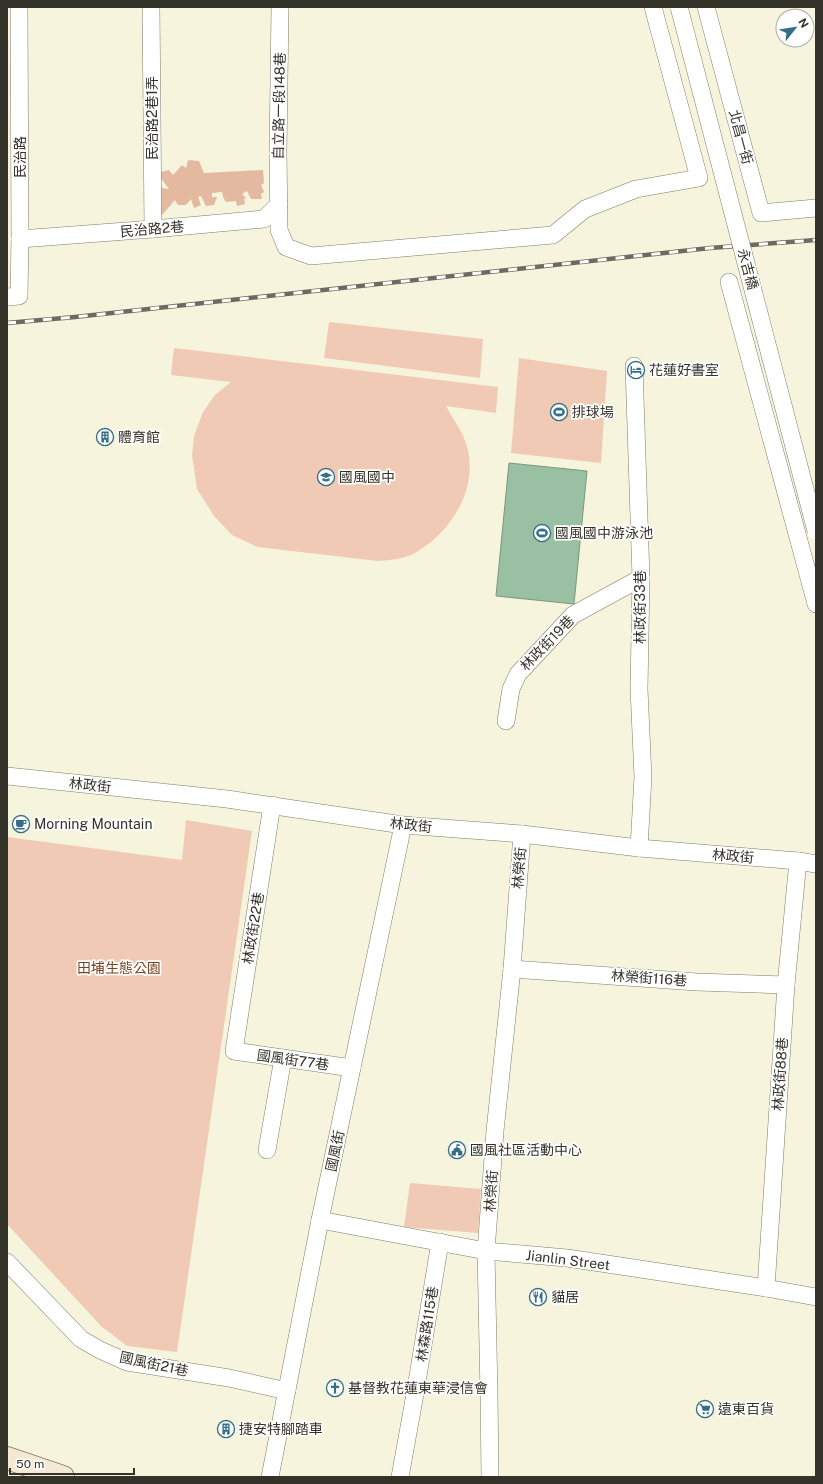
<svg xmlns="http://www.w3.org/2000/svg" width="823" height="1484" font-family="'Public Sans','Noto Sans TC',sans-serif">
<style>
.green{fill:#f1cab5}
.forest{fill:#e3b9a0}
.water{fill:#99c0a3;stroke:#7b967f}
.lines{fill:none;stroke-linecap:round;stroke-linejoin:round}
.street-casing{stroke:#7f7c68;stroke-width:18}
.secondary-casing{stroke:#7f7c68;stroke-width:24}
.street{stroke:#fff;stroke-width:17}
.secondary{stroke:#f5e9d6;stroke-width:22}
.rail-casing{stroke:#6c6b5e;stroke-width:4.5}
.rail{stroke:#fff;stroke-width:3;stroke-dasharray:9;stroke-linecap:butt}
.street-bridge-casing{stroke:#7f7c68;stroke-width:18;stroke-linecap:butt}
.street-bridge{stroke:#fff;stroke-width:17}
.labels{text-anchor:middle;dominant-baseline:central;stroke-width:3.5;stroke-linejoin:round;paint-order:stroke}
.street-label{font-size:14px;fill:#34332a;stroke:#fff}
.poi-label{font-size:14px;fill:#34332a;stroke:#fff;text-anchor:start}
.park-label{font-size:14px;fill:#7b4421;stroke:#fff}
</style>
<rect width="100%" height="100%" fill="#f6f4dd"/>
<g class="green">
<path d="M 329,322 L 483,339 L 480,378 L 324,358 Z"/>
<path d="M 174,348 L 498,387 L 496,413 L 446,406 C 454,421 464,433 468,450 C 477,492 450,534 413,554 C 403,559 390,560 378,561 L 257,547 L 232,535 L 214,516 L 197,489 L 192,455 L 194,436 L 203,412 L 215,395 L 231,382 L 171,375 Z"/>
<path d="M 519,358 L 607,371 L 601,463 L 511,453 Z"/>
<path d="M 186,820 L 252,831 L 177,1352 L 127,1346 L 101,1326 L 7,1224 L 7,837 L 182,860 Z"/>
<path d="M 410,1183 L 481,1189 L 478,1233 L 404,1227 Z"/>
</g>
<path class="forest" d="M 188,160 L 199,161 L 204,173 L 263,170 L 264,183 L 261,185 L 264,192 L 261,194 L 262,199 L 251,199 L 247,191 L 242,194 L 246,198 L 244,199 L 245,204 L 237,206 L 236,201 L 226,202 L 223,197 L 222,192 L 212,193 L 212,197 L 217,197 L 214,205 L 206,206 L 201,196 L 198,197 L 201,205 L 194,208 L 191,199 L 186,205 L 178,205 L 175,200 L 161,216 L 155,187 L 169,189 L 157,173 L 169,170 L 173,175 L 182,165 L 186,168 Z"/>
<path class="water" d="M 509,463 L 587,471 L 574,604 L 496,596 Z"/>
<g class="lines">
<g class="street-casing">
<g id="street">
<path d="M 151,7 L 153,229"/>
<path d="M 280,7 L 278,153 L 279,230 L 286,247 L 311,256 L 553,235 L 585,209 L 636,189 L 699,178 L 653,7"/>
<path d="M 706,7 L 761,213 L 816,208"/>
<path d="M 20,239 L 153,229 L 264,219 L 279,204"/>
<path d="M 729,282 L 816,604"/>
<path d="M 7,297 L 19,296 L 20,239 L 19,7"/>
<path d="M 634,366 L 641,578 L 639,689 L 643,777 L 639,848"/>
<path d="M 506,721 L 511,689 L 518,674 L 573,615 L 641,578"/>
<path d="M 7,776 L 227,799 L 403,825 L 522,834 L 639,848 L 798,861 L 816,864"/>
<path d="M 272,805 L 234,1051 L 352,1068"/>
<path d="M 512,969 L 697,982 L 786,985"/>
<path d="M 267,1150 L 283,1058"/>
<path d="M 320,1220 L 486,1251 L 567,1258 L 766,1288 L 816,1297"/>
<path d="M 7,1262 L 81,1339 L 100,1350 L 127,1362 L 229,1378 L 287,1391"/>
<path d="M 766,1288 L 786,985 L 798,861"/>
<path d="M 270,1477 L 320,1220 L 403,825"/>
<path d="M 400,1477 L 415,1394 L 440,1242"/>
<path d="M 490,1477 L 489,1394 L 486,1251 L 495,1131 L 512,969 L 522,834"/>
</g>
</g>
<g class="secondary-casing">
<path id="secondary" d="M 7,1458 L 63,1477"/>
</g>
<use href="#street" class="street"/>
<use href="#secondary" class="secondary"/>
<g class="rail-casing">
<path id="rail" d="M 7,323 L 75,317 L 710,248 L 816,240"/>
</g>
<use href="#rail" class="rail"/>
<g class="street-bridge-casing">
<path id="street-bridge" d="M 679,7 L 816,531"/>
</g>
<use href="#street-bridge" class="street-bridge"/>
</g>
<defs>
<g id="hotel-ring" transform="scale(0.9)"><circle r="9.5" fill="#fff" stroke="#346f87" stroke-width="1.5"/><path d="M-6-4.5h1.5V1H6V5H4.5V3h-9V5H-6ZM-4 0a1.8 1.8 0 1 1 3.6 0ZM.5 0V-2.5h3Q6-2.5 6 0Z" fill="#346f87"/></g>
<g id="stadium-ring" transform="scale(0.9)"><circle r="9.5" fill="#fff" stroke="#346f87" stroke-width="1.5"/><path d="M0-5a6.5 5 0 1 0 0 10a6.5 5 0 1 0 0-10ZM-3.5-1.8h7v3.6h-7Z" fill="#346f87"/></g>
<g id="building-ring" transform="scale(0.9)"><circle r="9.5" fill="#fff" stroke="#346f87" stroke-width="1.5"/><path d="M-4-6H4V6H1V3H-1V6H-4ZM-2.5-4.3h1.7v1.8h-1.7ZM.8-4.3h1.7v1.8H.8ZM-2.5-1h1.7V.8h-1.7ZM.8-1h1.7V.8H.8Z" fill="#346f87"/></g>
<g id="school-ring" transform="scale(0.9)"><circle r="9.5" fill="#fff" stroke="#346f87" stroke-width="1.5"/><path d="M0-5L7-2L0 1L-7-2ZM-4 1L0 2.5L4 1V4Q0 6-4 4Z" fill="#346f87"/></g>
<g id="cafe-ring" transform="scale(0.9)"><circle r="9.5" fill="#fff" stroke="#346f87" stroke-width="1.5"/><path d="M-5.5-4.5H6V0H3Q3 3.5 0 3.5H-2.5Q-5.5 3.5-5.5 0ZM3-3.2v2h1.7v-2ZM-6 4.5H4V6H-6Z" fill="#346f87"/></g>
<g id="civic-ring" transform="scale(0.9)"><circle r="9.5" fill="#fff" stroke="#346f87" stroke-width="1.5"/><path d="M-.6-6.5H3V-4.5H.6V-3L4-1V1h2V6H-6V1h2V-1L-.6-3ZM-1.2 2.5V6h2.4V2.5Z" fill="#346f87"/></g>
<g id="restaurant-ring" transform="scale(0.9)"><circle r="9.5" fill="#fff" stroke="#346f87" stroke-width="1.5"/><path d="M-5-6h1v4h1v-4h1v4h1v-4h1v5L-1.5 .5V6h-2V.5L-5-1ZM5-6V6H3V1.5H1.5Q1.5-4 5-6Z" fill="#346f87"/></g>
<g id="church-ring" transform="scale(0.9)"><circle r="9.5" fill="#fff" stroke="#346f87" stroke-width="1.5"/><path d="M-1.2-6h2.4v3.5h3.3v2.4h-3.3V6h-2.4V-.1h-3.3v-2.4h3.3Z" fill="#346f87"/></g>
<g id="supermarket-ring" transform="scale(0.9)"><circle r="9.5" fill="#fff" stroke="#346f87" stroke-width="1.5"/><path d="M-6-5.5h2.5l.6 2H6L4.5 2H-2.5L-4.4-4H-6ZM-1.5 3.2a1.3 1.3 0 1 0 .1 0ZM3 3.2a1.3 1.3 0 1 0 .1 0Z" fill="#346f87"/></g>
</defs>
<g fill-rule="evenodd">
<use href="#hotel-ring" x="636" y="370"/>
<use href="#stadium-ring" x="559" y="412"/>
<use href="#building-ring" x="105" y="437"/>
<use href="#school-ring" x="326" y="477"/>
<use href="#stadium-ring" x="542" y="533"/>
<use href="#cafe-ring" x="21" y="824"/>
<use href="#civic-ring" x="457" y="1150"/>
<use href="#restaurant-ring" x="538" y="1297"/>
<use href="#church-ring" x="335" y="1388"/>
<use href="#supermarket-ring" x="705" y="1409"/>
<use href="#building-ring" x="226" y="1429"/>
</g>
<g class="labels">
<g class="street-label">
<text transform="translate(279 106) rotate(-89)">自立路一段148巷</text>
<text transform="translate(152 118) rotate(-90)">民治路2巷1弄</text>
<text transform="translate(741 137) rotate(75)">北昌一街</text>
<text transform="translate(20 157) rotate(-90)">民治路</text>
<text transform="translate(152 229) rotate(-5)">民治路2巷</text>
<text transform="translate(748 269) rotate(75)">永吉橋</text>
<text transform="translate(640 607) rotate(-90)">林政街33巷</text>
<text transform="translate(547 643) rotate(-46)">林政街19巷</text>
<text transform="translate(90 785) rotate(6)">林政街</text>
<text transform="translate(411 825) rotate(6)">林政街</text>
<text transform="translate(733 856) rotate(5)">林政街</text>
<text transform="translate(519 868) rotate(-85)">林榮街</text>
<text transform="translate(253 928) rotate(-81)">林政街22巷</text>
<text transform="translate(649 978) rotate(4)">林榮街116巷</text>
<text transform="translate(293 1060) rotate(8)">國風街77巷</text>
<text transform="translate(780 1074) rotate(-86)">林政街88巷</text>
<text transform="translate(335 1151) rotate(-78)">國風街</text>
<text transform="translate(491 1191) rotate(-86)">林榮街</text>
<text transform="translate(568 1260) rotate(7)">Jianlin Street</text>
<text transform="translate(427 1324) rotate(-81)">林森路115巷</text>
<text transform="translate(154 1364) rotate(12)">國風街21巷</text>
</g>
<g class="poi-label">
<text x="649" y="370">花蓮好書室</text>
<text x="572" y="412">排球場</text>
<text x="118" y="437">體育館</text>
<text x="339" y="477">國風國中</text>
<text x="555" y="533">國風國中游泳池</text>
<text x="34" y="824">Morning Mountain</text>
<text x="470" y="1150">國風社區活動中心</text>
<text x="551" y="1297">貓居</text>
<text x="348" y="1388">基督教花蓮東華浸信會</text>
<text x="718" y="1409">遠東百貨</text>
<text x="239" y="1429">捷安特腳踏車</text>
</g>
<g class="park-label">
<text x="119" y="968">田埔生態公園</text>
</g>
</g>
<rect width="823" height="1484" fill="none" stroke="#34332a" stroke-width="16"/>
<g transform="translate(795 28) rotate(60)"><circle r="19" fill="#ffffff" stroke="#aeadaa"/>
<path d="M0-3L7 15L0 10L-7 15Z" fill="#346f87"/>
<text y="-6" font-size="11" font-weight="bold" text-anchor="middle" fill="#34332a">N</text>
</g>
<path d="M10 1468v6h124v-6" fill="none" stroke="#34332a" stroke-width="2"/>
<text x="16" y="1468" font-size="12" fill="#34332a" stroke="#ffffff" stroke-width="3" paint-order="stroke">50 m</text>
</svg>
